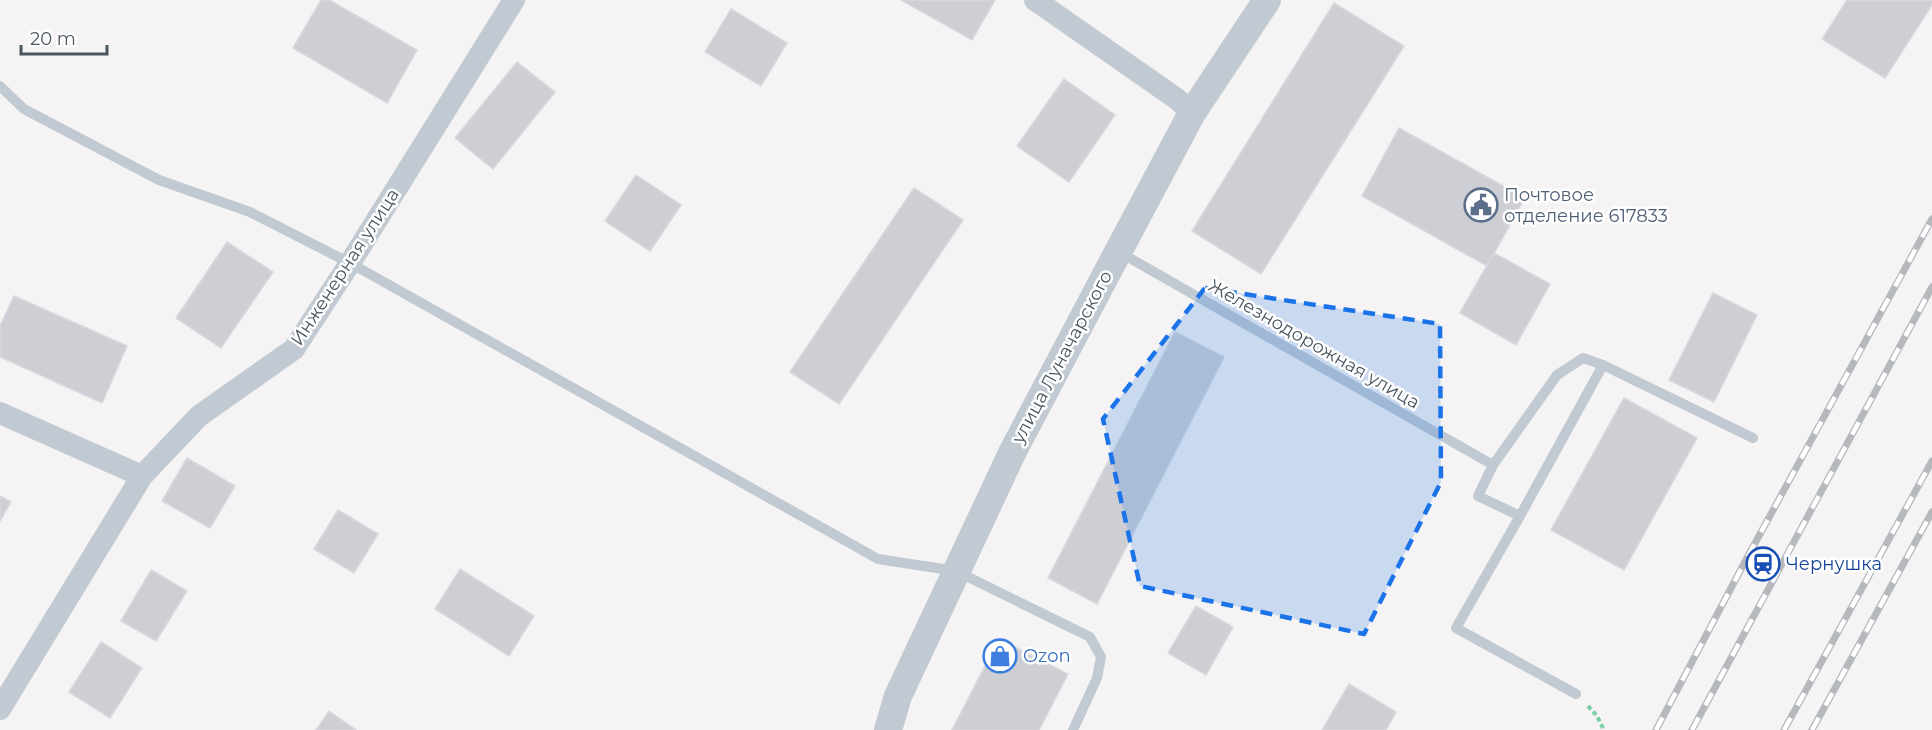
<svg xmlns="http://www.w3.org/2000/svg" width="1932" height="730" font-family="Montserrat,sans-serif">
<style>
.building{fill:#cdcfd5;stroke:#d7d9de;stroke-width:1.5}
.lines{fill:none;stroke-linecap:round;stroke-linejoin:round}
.path{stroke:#7ad0a6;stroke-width:4;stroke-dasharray:4.5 3;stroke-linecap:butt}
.service{stroke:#c1cad2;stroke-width:10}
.minor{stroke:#c1cad2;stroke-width:22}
.tertiary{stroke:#c1cad2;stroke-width:28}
.rail-casing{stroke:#b5b8bd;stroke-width:7}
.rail{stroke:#fff;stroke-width:4.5;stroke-dasharray:14;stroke-linecap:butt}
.marked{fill:#1a73e8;fill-opacity:0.2;stroke:#1a73e8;stroke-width:4.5;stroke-dasharray:12 8;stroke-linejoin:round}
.labels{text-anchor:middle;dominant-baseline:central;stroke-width:5;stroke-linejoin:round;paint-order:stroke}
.service-label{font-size:18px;fill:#4e5e75;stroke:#fff;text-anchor:start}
.street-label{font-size:18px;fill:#4a5661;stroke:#fff}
.transit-label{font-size:18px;fill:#164399;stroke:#fff;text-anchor:start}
.shop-label{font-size:18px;fill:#366cbe;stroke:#fff;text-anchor:start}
</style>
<rect width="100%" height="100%" fill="#f5f3f3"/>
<g class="building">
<path d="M 321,0 L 329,0 L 417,50 L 387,103 L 293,48 Z"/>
<path d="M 901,0 L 995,0 L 972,40 Z"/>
<path d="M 1847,0 L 1932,0 L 1932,5 L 1885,78 L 1822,39 Z"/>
<path d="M 1334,3 L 1404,46 L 1261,274 L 1192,231 Z"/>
<path d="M 731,9 L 787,43 L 761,86 L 705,52 Z"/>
<path d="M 517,62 L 555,92 L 493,169 L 455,138 Z"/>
<path d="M 1064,79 L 1115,115 L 1069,182 L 1017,146 Z"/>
<path d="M 1399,128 L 1525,198 L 1487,266 L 1362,196 Z"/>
<path d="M 636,175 L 681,205 L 650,251 L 605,221 Z"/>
<path d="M 914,188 L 963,220 L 839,404 L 790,372 Z"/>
<path d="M 227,242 L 273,272 L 221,348 L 176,318 Z"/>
<path d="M 1494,253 L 1550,284 L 1516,345 L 1460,313 Z"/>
<path d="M 1713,293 L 1757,315 L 1714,402 L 1669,380 Z"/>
<path d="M 14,296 L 127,346 L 102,403 L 0,357 L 0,326 Z"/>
<path d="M 1175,332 L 1224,357 L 1097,604 L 1048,578 Z"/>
<path d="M 1624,398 L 1697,438 L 1624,570 L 1551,530 Z"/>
<path d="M 187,458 L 235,486 L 210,528 L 162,501 Z"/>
<path d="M 0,496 L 11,502 L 0,521 Z"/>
<path d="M 338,510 L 378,534 L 354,573 L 314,549 Z"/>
<path d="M 460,569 L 534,616 L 509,656 L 435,609 Z"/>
<path d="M 151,570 L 187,591 L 156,641 L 121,621 Z"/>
<path d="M 1196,606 L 1233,627 L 1206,675 L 1168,653 Z"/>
<path d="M 999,639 L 1068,674 L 1039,730 L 952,730 Z"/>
<path d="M 101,642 L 142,668 L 110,718 L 69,692 Z"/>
<path d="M 1349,684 L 1396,712 L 1386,730 L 1322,730 Z"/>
<path d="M 329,711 L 356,730 L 316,730 Z"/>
</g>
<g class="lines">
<path class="path" d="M 1588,706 L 1597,716 L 1604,730"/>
<g class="service">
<path d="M 0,86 L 24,109 L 159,180 L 250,212 L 350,263 L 878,559 L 956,571 L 1090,637 L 1101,657 L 1097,678 L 1073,730"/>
<path d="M 1119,252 L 1493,465 L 1478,496 L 1520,516 L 1603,365 L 1583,358 L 1557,375 L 1493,465"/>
<path d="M 1603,365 L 1753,438"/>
<path d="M 1520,516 L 1456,628 L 1576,694"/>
</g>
<g class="minor">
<path d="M 1035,0 L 1177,99 L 1192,113"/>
<path d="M 0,413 L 142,476"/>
<path d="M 0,709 L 142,476 L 199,416 L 294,349 L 350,263 L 514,0"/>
</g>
<path class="tertiary" d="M 888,730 L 898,696 L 1013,451 L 1118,252 L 1192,113 L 1267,0"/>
<g class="rail-casing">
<g id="rail">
<path d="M 1656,730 L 1748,556 L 1932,219"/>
<path d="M 1692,730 L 1932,287"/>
<path d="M 1784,730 L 1932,461"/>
<path d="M 1812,730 L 1932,512"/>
</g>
</g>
<use href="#rail" class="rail"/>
</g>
<path class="marked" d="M 1205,288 L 1440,324 L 1441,482 L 1364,634 L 1140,586 L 1103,419 Z"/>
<defs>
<g id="civic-ring" transform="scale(1.725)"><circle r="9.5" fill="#fff" stroke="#5c6f8a" stroke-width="1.5"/><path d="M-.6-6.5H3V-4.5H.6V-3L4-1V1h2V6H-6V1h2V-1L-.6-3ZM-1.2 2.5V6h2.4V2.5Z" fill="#5c6f8a"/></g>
<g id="station-ring" transform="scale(1.725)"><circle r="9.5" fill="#fff" stroke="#1a4fb4" stroke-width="1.5"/><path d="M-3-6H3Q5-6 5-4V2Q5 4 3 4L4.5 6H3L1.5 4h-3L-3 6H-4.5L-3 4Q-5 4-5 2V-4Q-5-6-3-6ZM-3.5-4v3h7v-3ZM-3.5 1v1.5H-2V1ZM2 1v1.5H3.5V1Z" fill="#1a4fb4"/></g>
<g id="shop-ring" transform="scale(1.725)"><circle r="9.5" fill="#fff" stroke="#3f7fe0" stroke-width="1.5"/><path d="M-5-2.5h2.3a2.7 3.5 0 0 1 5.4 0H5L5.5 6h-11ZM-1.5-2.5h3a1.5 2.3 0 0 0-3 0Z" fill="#3f7fe0"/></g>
</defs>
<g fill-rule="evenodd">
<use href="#civic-ring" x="1481" y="205"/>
<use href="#station-ring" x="1763" y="564"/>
<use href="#shop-ring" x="1000" y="656"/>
</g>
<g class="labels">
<g class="service-label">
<text x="1504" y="195">Почтовое<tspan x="1504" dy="21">отделение 617833</tspan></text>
</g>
<g class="street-label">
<text transform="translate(345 267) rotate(-57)">Инженерная улица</text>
<text transform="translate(1314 344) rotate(30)">Железнодорожная улица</text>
<text transform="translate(1062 357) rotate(-62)">улица Луначарского</text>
</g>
<g class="transit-label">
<text x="1786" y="564">Чернушка</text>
</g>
<g class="shop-label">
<text x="1023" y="656">Ozon</text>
</g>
</g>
<path d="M21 45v9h86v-9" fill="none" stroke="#4a5661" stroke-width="3"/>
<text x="30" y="45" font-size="18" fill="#4a5661" stroke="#ffffff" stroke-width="4.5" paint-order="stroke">20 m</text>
</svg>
